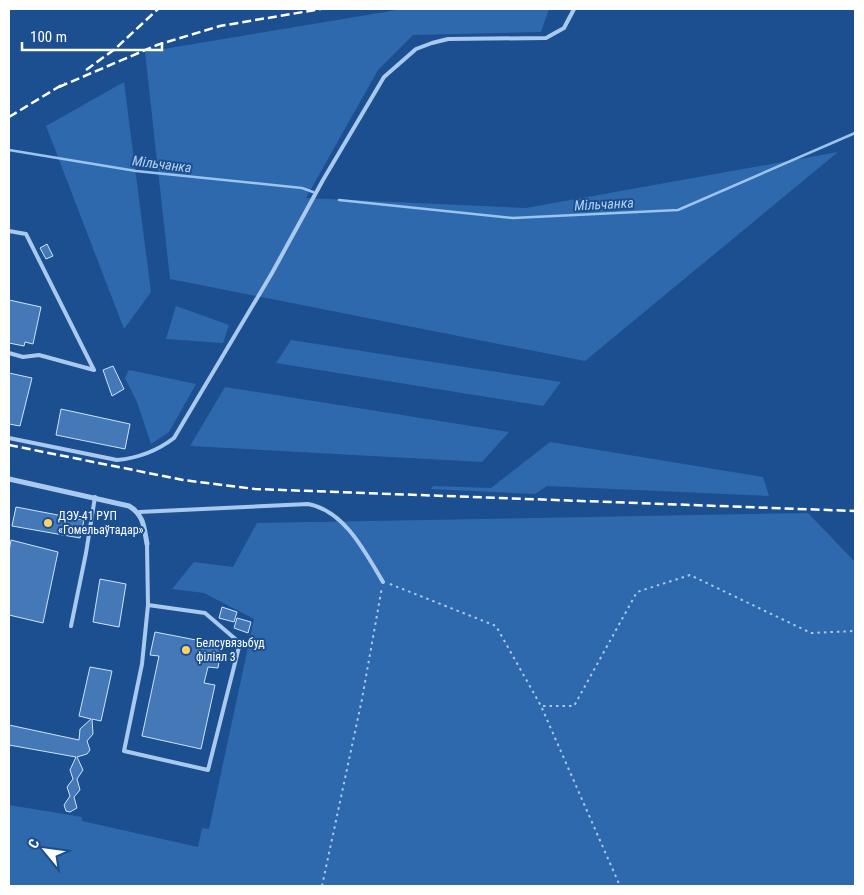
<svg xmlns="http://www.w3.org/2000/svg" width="864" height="895" font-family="'Roboto Condensed',sans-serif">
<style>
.green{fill:#2e69ad}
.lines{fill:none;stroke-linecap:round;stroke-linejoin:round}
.stream{stroke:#9cc4f0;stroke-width:2.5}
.building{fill:#4478b7;stroke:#cfe3fa}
.path{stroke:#a9c9ee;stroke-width:2;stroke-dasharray:2.5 4;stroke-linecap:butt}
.service{stroke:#a9c9ee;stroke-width:4}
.minor{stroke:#a9c9ee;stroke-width:5}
.rail{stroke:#fff;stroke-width:2.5;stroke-dasharray:9 4;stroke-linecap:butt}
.poi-dot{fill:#ffd166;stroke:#1b4f8f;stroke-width:2}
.labels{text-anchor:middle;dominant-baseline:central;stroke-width:4;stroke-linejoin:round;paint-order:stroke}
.poi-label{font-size:12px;fill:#fff;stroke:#1b4f8f;text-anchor:start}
.water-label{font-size:14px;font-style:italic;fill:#b5d3f5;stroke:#1b4f8f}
</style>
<rect width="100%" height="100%" fill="#1b4f8f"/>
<g class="green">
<path d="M 403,9 L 549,9 L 541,32 L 413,35 L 378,70 L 306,198 L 526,208 L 838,152 L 585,361 L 170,279 L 145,52 Z"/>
<path d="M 124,82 L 151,292 L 124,329 L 46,126 Z"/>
<path d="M 176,306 L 229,325 L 223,343 L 166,339 Z"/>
<path d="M 291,340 L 561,382 L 543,406 L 276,363 Z"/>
<path d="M 129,370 L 196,384 L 169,432 L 151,444 L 137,402 L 125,378 Z"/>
<path d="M 225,387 L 509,432 L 482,462 L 190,446 Z"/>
<path d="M 550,442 L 763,477 L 769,496 L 547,486 L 535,494 L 431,489 L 433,486 L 491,488 Z"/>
<path d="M 808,513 L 855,562 L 855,886 L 9,886 L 9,805 L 82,817 L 82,821 L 198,847 L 202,828 L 209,829 L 254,619 L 204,593 L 172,589 L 194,562 L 233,567 L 257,523 Z"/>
</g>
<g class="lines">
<g class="stream">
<path d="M 9,150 L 136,171 L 302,188 L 313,192"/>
<path d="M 339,200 L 513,218 L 678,210 L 855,133"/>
</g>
</g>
<g class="building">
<path d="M 47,244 L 53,256 L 46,259 L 40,248 Z"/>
<path d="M 9,300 L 41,307 L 33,344 L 25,342 L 24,346 L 9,343 Z"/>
<path d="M 113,366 L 124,389 L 112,396 L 103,370 Z"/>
<path d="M 9,373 L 32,378 L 20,426 L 9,424 Z"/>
<path d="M 61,409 L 130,424 L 125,449 L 56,435 Z"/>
<path d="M 16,507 L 84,520 L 80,538 L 12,526 Z"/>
<path d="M 11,540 L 58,552 L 43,623 L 9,615 L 9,551 Z"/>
<path d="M 100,579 L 126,584 L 119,627 L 93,622 Z"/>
<path d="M 222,607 L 237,612 L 234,622 L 219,618 Z"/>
<path d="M 237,618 L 251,622 L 248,633 L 234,628 Z"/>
<path d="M 155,632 L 222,645 L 218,668 L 208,667 L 204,683 L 215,685 L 201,749 L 142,736 L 159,656 L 150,655 Z"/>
<path d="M 90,667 L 112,671 L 101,721 L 92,719 L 93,734 L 87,741 L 90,750 L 87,754 L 77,757 L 83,770 L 77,779 L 80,790 L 74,797 L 77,808 L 70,812 L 66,811 L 64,805 L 70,796 L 67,787 L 73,779 L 70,770 L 76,757 L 9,745 L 9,725 L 79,740 L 80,729 L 91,719 L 79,716 Z"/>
</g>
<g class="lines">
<g class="path">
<path d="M 390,584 L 496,626 L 541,706 L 620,886"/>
<path d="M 543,706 L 574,706 L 637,592 L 690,575 L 811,633 L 855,631"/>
<path d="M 322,886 L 362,699 L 382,587"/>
</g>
<g class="service">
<path d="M 9,231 L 26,234 L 94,370 L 39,355 L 23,357 L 9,353"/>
<path d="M 9,438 L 117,460 C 139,458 157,451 174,438 L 272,273 L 323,180 L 384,77 L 416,49 L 432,43 L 448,39 L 546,38 L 564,28 L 574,9"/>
<path d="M 139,512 L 308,504 C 345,511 365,552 383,582"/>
<path d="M 147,544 L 148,605 L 142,664 L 124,751 L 208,770 L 240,643 L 205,613 L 148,605"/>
<path d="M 71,626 L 86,553 L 95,497"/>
</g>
<path class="minor" d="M 9,479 L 129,506 C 144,515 144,527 147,544"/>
<g class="rail">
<path d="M 86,70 L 115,49 L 158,9"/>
<path d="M 59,87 L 157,45 L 220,26 L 321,9"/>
<path d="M 9,117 L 65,83"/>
<path d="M 9,445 L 183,480 L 255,489 L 855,511"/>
</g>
</g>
<g class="poi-dot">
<circle cx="48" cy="523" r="5"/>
<circle cx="186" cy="650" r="5"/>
</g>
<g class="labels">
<g class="poi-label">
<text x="58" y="516">ДЭУ-41 РУП<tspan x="58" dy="14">«Гомельаўтадар»</tspan></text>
<text x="196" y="643">Белсувязьбуд<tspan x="196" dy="14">філіял 3</tspan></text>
</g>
<g class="water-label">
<text transform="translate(162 164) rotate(7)">Мільчанка</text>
<text transform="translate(604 204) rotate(-3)">Мільчанка</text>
</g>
</g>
<rect width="864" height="895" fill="none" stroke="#ffffff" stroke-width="20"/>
<g transform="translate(45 850) rotate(299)" stroke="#1b4f8f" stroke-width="4" paint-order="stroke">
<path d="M0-4L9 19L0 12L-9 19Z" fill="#ffffff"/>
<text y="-8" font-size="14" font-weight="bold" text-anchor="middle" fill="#ffffff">С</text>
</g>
<path d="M22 42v8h140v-8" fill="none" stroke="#ffffff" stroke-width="2.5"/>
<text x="30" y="42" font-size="15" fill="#ffffff" stroke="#1b4f8f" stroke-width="4" paint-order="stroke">100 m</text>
</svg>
